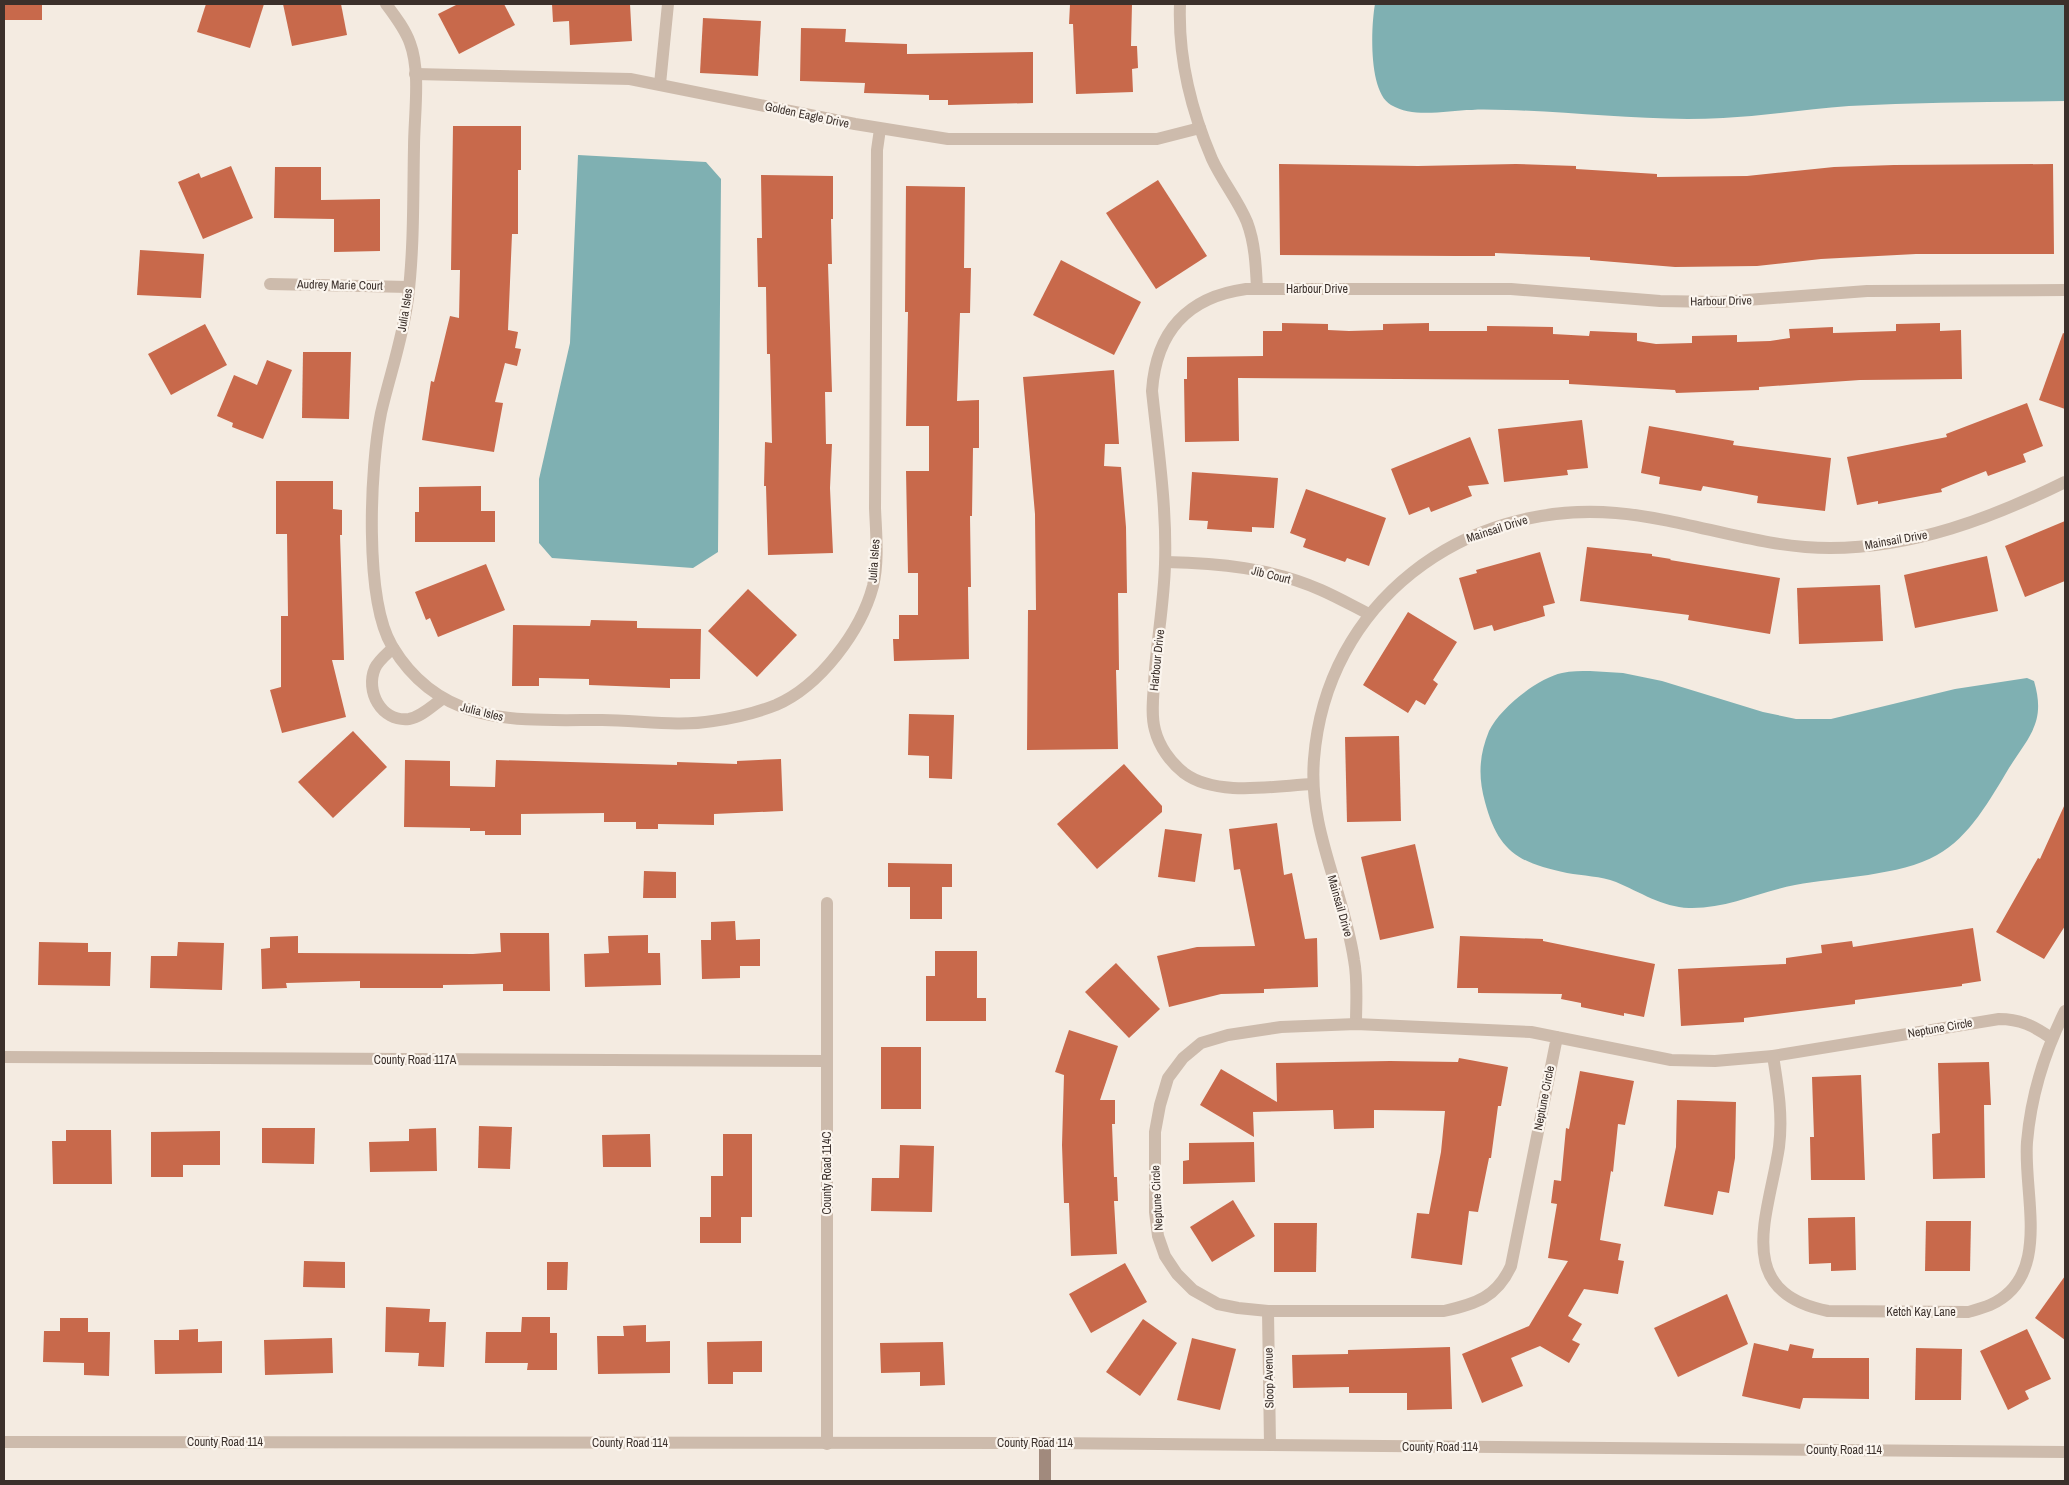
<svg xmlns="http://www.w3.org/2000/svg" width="2069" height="1485" font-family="'Archivo Narrow',sans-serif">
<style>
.water{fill:#7fb0b2}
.building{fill:#c8694b}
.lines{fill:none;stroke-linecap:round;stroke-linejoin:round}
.street{stroke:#cdbbac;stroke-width:12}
.secondary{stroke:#a18a7d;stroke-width:12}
.labels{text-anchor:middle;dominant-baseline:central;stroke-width:4.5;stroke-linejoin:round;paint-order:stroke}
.street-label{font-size:12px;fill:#3b302b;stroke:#fbf5ee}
</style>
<rect width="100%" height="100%" fill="#f4ebe1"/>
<g class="water">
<path d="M 1375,4 L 2065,4 L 2065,101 C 1993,102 1921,102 1849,106 C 1807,109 1765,116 1723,118 C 1651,122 1579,112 1507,110 C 1495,110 1484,109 1472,110 C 1446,110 1415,119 1391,105 C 1368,92 1371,26 1375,4 Z"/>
<path d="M 578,155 L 706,162 L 721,179 L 718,552 L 693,568 L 552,558 L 539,543 L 539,479 L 570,343 Z"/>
<path d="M 1590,671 L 1623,673 L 1662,681 L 1763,712 L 1796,719 L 1831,719 L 1955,689 L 2027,678 L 2034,681 C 2046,722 2030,735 2009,768 C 1991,798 1969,838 1937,855 C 1900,876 1838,877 1795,885 C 1759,892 1726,909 1689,908 C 1662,907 1640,892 1616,882 C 1601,876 1583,876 1567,873 C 1518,863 1498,851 1485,802 C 1478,777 1479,755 1489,731 C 1500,708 1538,678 1562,673 C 1571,671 1581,671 1590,671 Z"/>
</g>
<g class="building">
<rect x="4" y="4" width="38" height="16"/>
<path d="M 206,4 L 264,4 L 250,48 L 197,32 Z"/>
<path d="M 283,4 L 341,4 L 347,35 L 292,46 Z"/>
<path d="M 458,4 L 504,4 L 515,25 L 459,54 L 438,14 Z"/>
<path d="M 552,4 L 630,4 L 632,41 L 570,45 L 569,21 L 553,22 Z"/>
<path d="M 1070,4 L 1132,4 L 1131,46 L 1137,46 L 1138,68 L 1132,69 L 1133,92 L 1076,94 L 1073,24 L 1069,24 Z"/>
<path d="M 703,18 L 761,21 L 758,76 L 700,73 Z"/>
<path d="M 801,28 L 846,29 L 845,42 L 907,44 L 907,54 L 1033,52 L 1033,103 L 948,105 L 948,100 L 929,100 L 929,95 L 864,93 L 865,83 L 800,81 Z"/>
<path d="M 453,126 L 521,126 L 521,170 L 518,170 L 518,234 L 512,234 L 508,330 L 518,332 L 515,348 L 521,349 L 517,366 L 505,363 L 495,402 L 503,403 L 494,452 L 422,440 L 431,381 L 434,382 L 450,316 L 459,318 L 460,270 L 451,270 Z"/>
<path d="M 1279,164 L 1418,166 L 1516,164 L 1576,166 L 1576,169 L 1657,174 L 1657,177 L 1747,176 L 1834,167 L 1894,165 L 2053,164 L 2054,254 L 1916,254 L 1821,259 L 1757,266 L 1675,267 L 1590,260 L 1590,257 L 1495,253 L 1495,256 L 1456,256 L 1280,255 Z"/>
<path d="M 231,166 L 253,218 L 203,239 L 178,182 L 199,173 L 201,178 Z"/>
<path d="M 275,167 L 321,167 L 321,200 L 380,199 L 380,251 L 334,252 L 334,219 L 274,218 Z"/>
<path d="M 761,175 L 833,176 L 833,219 L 831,219 L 832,264 L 828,264 L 832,392 L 825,392 L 826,444 L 832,444 L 830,488 L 833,553 L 768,555 L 766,486 L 764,486 L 765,442 L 772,443 L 770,354 L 767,354 L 766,287 L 758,287 L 757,238 L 762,238 Z"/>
<path d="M 1158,180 L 1207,256 L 1156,289 L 1106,213 Z"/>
<path d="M 906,186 L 965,187 L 964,268 L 971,268 L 970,313 L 960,313 L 957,401 L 979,400 L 979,448 L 973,448 L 972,516 L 970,516 L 971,587 L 968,587 L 969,659 L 894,661 L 893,639 L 899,639 L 899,615 L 918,615 L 918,573 L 908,573 L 906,471 L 929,471 L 929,426 L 906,426 L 908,312 L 905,312 Z"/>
<path d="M 140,250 L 204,254 L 201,298 L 137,295 Z"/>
<path d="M 1061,260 L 1141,302 L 1114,355 L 1033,315 Z"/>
<path d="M 1282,323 L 1328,324 L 1328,330 L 1349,331 L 1383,330 L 1383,324 L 1429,323 L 1429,331 L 1487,331 L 1487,326 L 1553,327 L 1553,334 L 1589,336 L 1590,331 L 1637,333 L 1637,341 L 1656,344 L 1692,343 L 1692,336 L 1737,335 L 1737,342 L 1770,341 L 1790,338 L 1789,329 L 1833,327 L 1833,333 L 1896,331 L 1896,324 L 1940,323 L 1940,331 L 1961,330 L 1962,379 L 1860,380 L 1759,387 L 1759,390 L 1676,393 L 1675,390 L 1569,384 L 1569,380 L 1238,378 L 1239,441 L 1185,442 L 1184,379 L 1187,379 L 1187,357 L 1263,356 L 1263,331 L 1282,331 Z"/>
<path d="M 205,324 L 227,365 L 171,395 L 148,354 Z"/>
<path d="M 2063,333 L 2065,334 L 2065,409 L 2039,400 Z"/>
<path d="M 303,352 L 351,352 L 349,419 L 302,418 Z"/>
<path d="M 267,360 L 292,370 L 263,439 L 232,427 L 233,423 L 217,416 L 234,375 L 257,385 Z"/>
<path d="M 1114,370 L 1119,444 L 1105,444 L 1104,466 L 1121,467 L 1126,527 L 1127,593 L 1118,593 L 1119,670 L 1116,670 L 1118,749 L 1027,750 L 1028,610 L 1036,610 L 1035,514 L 1023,377 Z"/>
<path d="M 2027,403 L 2043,446 L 2023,454 L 2026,462 L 1988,476 L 1986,471 L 1941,489 L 1942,492 L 1878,504 L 1878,501 L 1857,505 L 1847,457 L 1947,437 L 1946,434 Z"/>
<path d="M 1582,420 L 1588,468 L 1567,470 L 1568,475 L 1504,482 L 1498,429 Z"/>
<path d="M 1649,426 L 1734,441 L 1733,445 L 1831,458 L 1825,511 L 1757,503 L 1758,496 L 1703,486 L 1701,491 L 1659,484 L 1660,477 L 1641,473 Z"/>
<path d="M 1470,437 L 1489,484 L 1468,486 L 1472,496 L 1431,512 L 1429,507 L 1409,515 L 1391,469 Z"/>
<path d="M 1192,472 L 1278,478 L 1274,528 L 1252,527 L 1252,532 L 1207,529 L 1208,521 L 1189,520 Z"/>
<path d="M 276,481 L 333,481 L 333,509 L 342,510 L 342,535 L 340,535 L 344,660 L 332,660 L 346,717 L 282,733 L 270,690 L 281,687 L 281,616 L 288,616 L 287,534 L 276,534 Z"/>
<path d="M 481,486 L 481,511 L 495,511 L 495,542 L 415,542 L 415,512 L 419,512 L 419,487 Z"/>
<path d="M 1306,489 L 1386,518 L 1369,566 L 1347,558 L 1345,562 L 1303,547 L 1306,539 L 1290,533 Z"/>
<path d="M 2065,521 L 2065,581 L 2025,597 L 2005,546 Z"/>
<path d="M 1587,547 L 1652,554 L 1652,556 L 1671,559 L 1670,560 L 1780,578 L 1770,634 L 1688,620 L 1689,615 L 1580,601 Z"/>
<path d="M 1540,552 L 1555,603 L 1543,606 L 1545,616 L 1494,631 L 1492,625 L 1474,630 L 1459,578 L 1477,573 L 1476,570 Z"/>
<path d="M 1987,556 L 1998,611 L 1915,628 L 1904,575 Z"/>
<path d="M 486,564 L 505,610 L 438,637 L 430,618 L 426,620 L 415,592 Z"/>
<path d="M 1880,585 L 1883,641 L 1799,644 L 1797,588 Z"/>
<path d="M 748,589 L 797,635 L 757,677 L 708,631 Z"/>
<path d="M 1408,612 L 1457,642 L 1433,680 L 1438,684 L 1425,705 L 1416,700 L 1408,713 L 1363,685 Z"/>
<path d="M 591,620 L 637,621 L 637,628 L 701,629 L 700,679 L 670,679 L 670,688 L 589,685 L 589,679 L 539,678 L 539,686 L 512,686 L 513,625 L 590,626 Z"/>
<path d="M 909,714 L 954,715 L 952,779 L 929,778 L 929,756 L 908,755 Z"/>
<path d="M 353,731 L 387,767 L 333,818 L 298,782 Z"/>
<path d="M 1399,736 L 1401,821 L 1347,822 L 1345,737 Z"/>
<path d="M 781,759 L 783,811 L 714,814 L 714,825 L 658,824 L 658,829 L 636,829 L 636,822 L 604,822 L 604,813 L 521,814 L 521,835 L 485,835 L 485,831 L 470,831 L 470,828 L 404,827 L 405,760 L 450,761 L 450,786 L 495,787 L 496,760 L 677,765 L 677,762 L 737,764 L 737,761 Z"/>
<path d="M 1124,764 L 1162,806 L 1162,812 L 1097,869 L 1057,824 Z"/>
<path d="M 2065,804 L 2065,926 L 2044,959 L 1996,932 L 2038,858 L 2040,859 Z"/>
<path d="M 1277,823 L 1284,875 L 1292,873 L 1305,939 L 1317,938 L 1318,987 L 1264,989 L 1264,993 L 1221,994 L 1169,1007 L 1157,956 L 1197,947 L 1255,946 L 1240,869 L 1234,870 L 1229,829 Z"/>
<path d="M 1165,829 L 1202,834 L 1195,882 L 1158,877 Z"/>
<path d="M 1415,844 L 1434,928 L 1380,940 L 1361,857 Z"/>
<path d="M 888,863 L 952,864 L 952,887 L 942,887 L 942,919 L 910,919 L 910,887 L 888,887 Z"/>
<path d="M 644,871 L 676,872 L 676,898 L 643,898 Z"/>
<path d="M 735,921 L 736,940 L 760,939 L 760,966 L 740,966 L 740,978 L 702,979 L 701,940 L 711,940 L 711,922 Z"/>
<path d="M 1973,928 L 1981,981 L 1962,984 L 1962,986 L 1855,1000 L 1855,1004 L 1744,1018 L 1744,1022 L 1681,1026 L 1678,969 L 1786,964 L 1786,958 L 1822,953 L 1821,945 L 1852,941 L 1853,947 Z"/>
<path d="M 500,933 L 549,933 L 550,991 L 503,991 L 503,984 L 443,985 L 443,988 L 360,988 L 360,981 L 286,983 L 287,988 L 262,989 L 261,949 L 270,948 L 270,937 L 298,936 L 298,953 L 473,954 L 501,952 Z"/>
<path d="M 648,935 L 648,953 L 660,953 L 661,985 L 585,987 L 584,954 L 609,953 L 608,936 Z"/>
<path d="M 1460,936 L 1543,939 L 1543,941 L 1655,964 L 1644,1017 L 1624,1013 L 1624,1016 L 1581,1007 L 1581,1003 L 1561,999 L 1562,994 L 1478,993 L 1478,988 L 1457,988 Z"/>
<path d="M 39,942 L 88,943 L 88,952 L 111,952 L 110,986 L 38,985 Z"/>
<path d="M 178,942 L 224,943 L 222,990 L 150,988 L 151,956 L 177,956 Z"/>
<path d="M 935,951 L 977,951 L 977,998 L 986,998 L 986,1021 L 926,1021 L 926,976 L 935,976 Z"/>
<path d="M 1116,963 L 1160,1009 L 1129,1038 L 1085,992 Z"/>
<path d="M 1069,1030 L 1118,1046 L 1100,1100 L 1115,1100 L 1115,1124 L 1112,1124 L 1114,1177 L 1117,1177 L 1118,1201 L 1114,1201 L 1117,1254 L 1071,1256 L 1069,1203 L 1064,1203 L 1062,1145 L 1064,1075 L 1055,1072 Z"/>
<rect x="881" y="1047" width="40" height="62"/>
<path d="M 1459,1058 L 1508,1067 L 1501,1106 L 1498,1106 L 1491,1158 L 1489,1158 L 1478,1212 L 1469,1211 L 1462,1265 L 1411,1258 L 1417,1213 L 1429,1214 L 1441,1152 L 1445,1111 L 1374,1110 L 1374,1128 L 1334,1129 L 1333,1110 L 1253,1112 L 1254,1137 L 1200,1105 L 1221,1069 L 1277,1102 L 1276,1063 L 1390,1061 L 1458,1062 Z"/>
<path d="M 1989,1062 L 1991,1105 L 1984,1105 L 1985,1178 L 1933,1179 L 1932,1134 L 1940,1133 L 1938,1063 Z"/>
<path d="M 1580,1071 L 1634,1081 L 1625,1125 L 1618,1124 L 1613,1172 L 1611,1171 L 1600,1240 L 1621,1244 L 1618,1260 L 1624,1261 L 1618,1294 L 1584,1289 L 1568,1316 L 1582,1324 L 1572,1340 L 1580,1344 L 1569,1363 L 1540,1346 L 1511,1358 L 1523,1386 L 1482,1403 L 1462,1354 L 1529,1326 L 1568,1261 L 1548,1258 L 1557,1204 L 1551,1203 L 1554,1180 L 1561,1181 L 1566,1128 L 1569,1129 Z"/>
<path d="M 1861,1075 L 1865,1180 L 1811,1180 L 1810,1137 L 1814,1137 L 1812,1077 Z"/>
<path d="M 1677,1100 L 1736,1102 L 1735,1158 L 1729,1193 L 1718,1191 L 1713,1215 L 1664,1206 L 1676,1147 Z"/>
<path d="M 479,1126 L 512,1127 L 510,1169 L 478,1168 Z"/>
<path d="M 262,1128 L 315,1128 L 314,1164 L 262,1163 Z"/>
<path d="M 436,1128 L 437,1171 L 370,1172 L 369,1142 L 409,1141 L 409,1129 Z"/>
<path d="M 66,1130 L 111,1130 L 112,1184 L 53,1184 L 52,1141 L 66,1141 Z"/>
<path d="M 220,1131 L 220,1165 L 183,1165 L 183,1177 L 151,1177 L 151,1132 Z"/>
<path d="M 650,1134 L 651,1167 L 603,1167 L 602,1135 Z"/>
<path d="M 723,1134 L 752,1134 L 752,1217 L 741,1217 L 741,1243 L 700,1243 L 700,1217 L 711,1217 L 711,1176 L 723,1176 Z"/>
<path d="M 1254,1142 L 1255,1182 L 1183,1184 L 1183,1161 L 1189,1160 L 1189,1143 Z"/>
<path d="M 900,1145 L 934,1146 L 932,1212 L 871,1211 L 872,1178 L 899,1178 Z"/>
<path d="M 1233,1200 L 1255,1236 L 1212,1262 L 1190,1227 Z"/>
<path d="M 1855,1217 L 1856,1270 L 1831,1271 L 1831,1263 L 1809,1264 L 1808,1218 Z"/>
<path d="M 1926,1221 L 1971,1221 L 1970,1271 L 1925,1271 Z"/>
<path d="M 1274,1223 L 1317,1223 L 1316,1272 L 1274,1272 Z"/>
<path d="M 304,1261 L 345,1262 L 345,1288 L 303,1287 Z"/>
<path d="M 547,1262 L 568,1262 L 567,1290 L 547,1290 Z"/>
<path d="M 1125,1263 L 1147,1302 L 1091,1333 L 1069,1294 Z"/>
<path d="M 2065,1276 L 2065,1340 L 2035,1318 Z"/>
<path d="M 1727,1294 L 1748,1344 L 1678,1377 L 1654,1328 Z"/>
<path d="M 386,1307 L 430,1309 L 429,1322 L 446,1322 L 444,1367 L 418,1366 L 419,1353 L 385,1352 Z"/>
<path d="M 522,1317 L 550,1317 L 550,1333 L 557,1333 L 557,1370 L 527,1370 L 528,1363 L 485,1363 L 486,1332 L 521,1332 Z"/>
<path d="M 60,1318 L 88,1318 L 88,1332 L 110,1332 L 109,1376 L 84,1375 L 84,1363 L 43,1362 L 44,1331 L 60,1331 Z"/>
<path d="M 1143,1319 L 1177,1343 L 1140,1396 L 1106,1372 Z"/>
<path d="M 646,1325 L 646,1342 L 670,1341 L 670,1373 L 598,1374 L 597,1336 L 624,1336 L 623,1326 Z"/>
<path d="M 198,1329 L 198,1342 L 222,1341 L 222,1373 L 155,1374 L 154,1340 L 179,1340 L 179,1330 Z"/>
<path d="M 2027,1329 L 2051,1379 L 2025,1391 L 2029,1399 L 2008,1410 L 1980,1351 Z"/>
<path d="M 332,1338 L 333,1373 L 265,1375 L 264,1340 Z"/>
<path d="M 1192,1338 L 1236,1349 L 1220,1410 L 1177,1400 Z"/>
<path d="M 762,1341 L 762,1372 L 733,1372 L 733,1384 L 708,1384 L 707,1342 Z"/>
<path d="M 943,1342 L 945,1385 L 920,1386 L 920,1372 L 881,1373 L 880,1343 Z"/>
<path d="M 1754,1343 L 1788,1351 L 1790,1344 L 1814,1349 L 1812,1358 L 1869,1358 L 1869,1399 L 1803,1398 L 1800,1409 L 1742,1396 Z"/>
<path d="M 1450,1347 L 1452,1409 L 1407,1410 L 1407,1393 L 1349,1393 L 1349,1387 L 1293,1388 L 1292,1355 L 1348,1354 L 1348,1350 Z"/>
<path d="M 1916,1348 L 1962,1349 L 1961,1400 L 1915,1400 Z"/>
</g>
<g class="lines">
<g class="street">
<path d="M 386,4 C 395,16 405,29 410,43 C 421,72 414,116 414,147 C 413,198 414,248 408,298 C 403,338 390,374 381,413 C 370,467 364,599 392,646 C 441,728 519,720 602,720 C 638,720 677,727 713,721 C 734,718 756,713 776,705 C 820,686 861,631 873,586 C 879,561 876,533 875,508 L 877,150 L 880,129"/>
<path d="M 1180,4 C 1178,57 1191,110 1212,159 C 1222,181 1238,200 1247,222 C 1255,243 1256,267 1257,289"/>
<path d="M 415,74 L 630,79 L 855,124 L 948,139 L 1157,139 L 1200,128"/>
<path d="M 660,84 L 668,4"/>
<path d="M 270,284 L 409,287"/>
<path d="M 1166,562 C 1218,563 1272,568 1321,590 C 1337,597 1353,606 1369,614"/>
<path d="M 393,648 C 387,654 379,660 375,668 C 365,691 381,722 409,719 C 421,717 432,706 442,699"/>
<path d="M 1313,784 C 1274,786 1216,797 1184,773 C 1170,762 1159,746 1155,730 C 1151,716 1153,699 1154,684 C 1156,644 1164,605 1165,564 C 1167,507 1158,448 1152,391 C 1156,332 1187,297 1246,289 L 1511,289 L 1660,301 L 1720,302 L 1867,291 L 2065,290"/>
<path d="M 1356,1024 C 1356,1003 1358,981 1354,960 C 1344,891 1308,830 1314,759 C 1326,603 1463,500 1616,513 C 1688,519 1757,548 1830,548 C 1913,548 1992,518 2065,482"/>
<path d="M 1557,1037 L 1511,1266 C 1497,1297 1476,1304 1444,1311 L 1268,1311 L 1238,1308 L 1218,1304 L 1193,1290 L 1177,1274 L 1165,1256 L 1158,1236 L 1155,1212 L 1155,1132 L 1160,1105 L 1168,1078 L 1183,1058 L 1201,1043 L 1228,1035 L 1281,1027 L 1356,1024 L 1531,1032 L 1671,1060 L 1715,1061 L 1773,1056 L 1999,1019 C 2020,1019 2034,1026 2051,1038"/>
<path d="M 1773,1056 C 1778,1087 1783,1116 1779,1147 C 1769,1214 1731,1292 1828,1311 L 1968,1312 C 1975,1310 1983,1308 1990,1305 C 2053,1277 2023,1195 2027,1142 C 2031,1095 2044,1053 2065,1011"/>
<path d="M 4,1057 L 827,1061"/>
<path d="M 1268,1311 L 1270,1445"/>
<path d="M 4,1442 L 1045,1443 L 2065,1452"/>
<path d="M 827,1444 L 827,903"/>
</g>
<path class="secondary" d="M 1045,1443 L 1045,1481"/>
</g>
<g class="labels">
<g class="street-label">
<text transform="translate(807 115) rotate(12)">Golden Eagle Drive</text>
<text transform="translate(340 285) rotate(1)">Audrey Marie Court</text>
<text x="1317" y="289">Harbour Drive</text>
<text transform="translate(1721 301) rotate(-1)">Harbour Drive</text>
<text transform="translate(405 310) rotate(-81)">Julia Isles</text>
<text transform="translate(1497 529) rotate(-18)">Mainsail Drive</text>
<text transform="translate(1896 540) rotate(-10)">Mainsail Drive</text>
<text transform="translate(874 561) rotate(-86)">Julia Isles</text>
<text transform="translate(1271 575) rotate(14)">Jib Court</text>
<text transform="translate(1157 660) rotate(-84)">Harbour Drive</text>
<text transform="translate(482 712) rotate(14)">Julia Isles</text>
<text transform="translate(1340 906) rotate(74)">Mainsail Drive</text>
<text transform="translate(1940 1028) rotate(-10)">Neptune Circle</text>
<text x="415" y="1060">County Road 117A</text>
<text transform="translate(1544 1098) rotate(-79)">Neptune Circle</text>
<text transform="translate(827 1173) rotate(-90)">County Road 114C</text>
<text transform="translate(1157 1198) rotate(-93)">Neptune Circle</text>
<text x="1921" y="1312">Ketch Kay Lane</text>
<text transform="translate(1269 1378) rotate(-91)">Sloop Avenue</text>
<text x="225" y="1442">County Road 114</text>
<text x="630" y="1443">County Road 114</text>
<text x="1035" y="1443">County Road 114</text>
<text x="1440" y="1447">County Road 114</text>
<text x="1844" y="1450">County Road 114</text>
</g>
</g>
<rect width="2069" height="1485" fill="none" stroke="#3b302b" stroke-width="10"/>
</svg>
